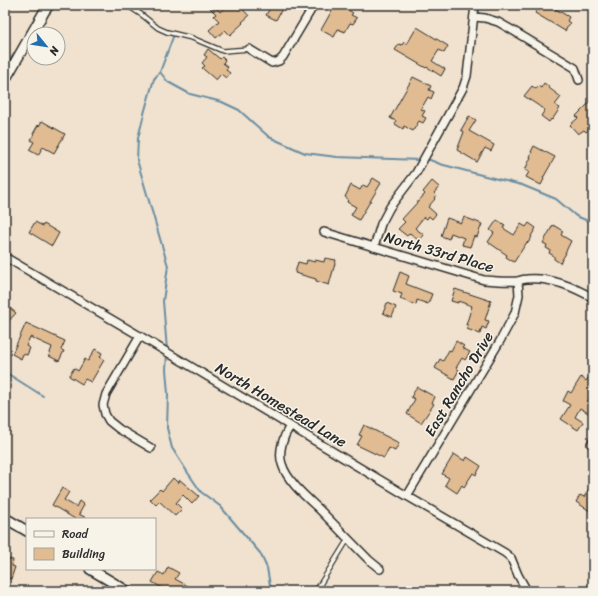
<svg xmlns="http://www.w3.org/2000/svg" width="598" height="596" font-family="Sriracha,sans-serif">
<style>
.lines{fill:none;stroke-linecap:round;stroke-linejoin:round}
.stream{stroke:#698da3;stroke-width:2}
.building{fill:#e1bc92;stroke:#2b2b2b}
.service-casing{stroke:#2b2b2b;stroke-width:6}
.minor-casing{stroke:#2b2b2b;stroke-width:10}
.tertiary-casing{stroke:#2b2b2b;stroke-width:12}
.path{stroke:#2b2b2b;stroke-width:1;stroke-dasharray:4 3;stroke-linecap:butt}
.service{stroke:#f7f3e8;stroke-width:3.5}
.minor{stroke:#f7f3e8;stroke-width:7}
.tertiary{stroke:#f7f3e8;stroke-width:9}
.labels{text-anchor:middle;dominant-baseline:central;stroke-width:3;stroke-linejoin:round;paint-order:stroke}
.street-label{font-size:15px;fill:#2b2b2b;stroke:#f7f3e8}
</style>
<rect width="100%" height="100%" fill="#f0e2ce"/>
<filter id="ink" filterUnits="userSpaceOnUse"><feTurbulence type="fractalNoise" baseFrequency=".025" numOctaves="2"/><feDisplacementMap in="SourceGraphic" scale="8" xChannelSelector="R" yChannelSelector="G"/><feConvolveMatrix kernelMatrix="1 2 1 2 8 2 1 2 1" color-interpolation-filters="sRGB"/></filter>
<g filter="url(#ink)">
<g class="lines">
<g class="stream">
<path d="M 160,72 L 168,82 L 190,94 L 222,102 L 239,110 L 269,137 L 305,153 L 337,157 L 420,160"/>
<path d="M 425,160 L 430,160 L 440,164 L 489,177 L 522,185 L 556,199 L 576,216 L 593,223"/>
<path d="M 167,350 L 163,301 L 168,266 L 137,160 L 138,138 L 145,110 L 154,79 L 160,72 L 173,37"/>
<path d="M 167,354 L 166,369 L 168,394 L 167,428 L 172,448 L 188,473 L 201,492 L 220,506 L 260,553 L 267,568 L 271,591"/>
<path d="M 5,372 L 43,396"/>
</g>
</g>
<g class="building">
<path d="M 214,5 L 220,12 L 228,5 L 239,5 L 249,16 L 242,22 L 243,23 L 230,35 L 225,30 L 216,38 L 209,30 L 219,21 L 214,16 L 216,14 L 210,8 Z"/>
<path d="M 272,5 L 284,5 L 276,20 L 266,15 Z"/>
<path d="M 335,5 L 340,5 L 353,13 L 351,15 L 357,18 L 353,24 L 350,23 L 345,32 L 338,29 L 334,37 L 321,30 Z"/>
<path d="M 540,5 L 549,5 L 569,17 L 567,21 L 570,23 L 565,31 L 535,13 Z"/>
<path d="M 417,27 L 448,46 L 444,53 L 439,50 L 432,61 L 445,69 L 441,76 L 427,67 L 426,68 L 395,50 L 399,44 L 402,45 L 404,42 L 407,44 Z"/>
<path d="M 208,49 L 220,59 L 222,57 L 225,60 L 223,63 L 228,67 L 226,70 L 230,73 L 226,78 L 221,74 L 216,80 L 202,68 L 205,66 L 202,63 L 207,57 L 204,55 Z"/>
<path d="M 413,77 L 431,86 L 429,90 L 434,92 L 431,99 L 428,97 L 421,109 L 425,111 L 422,116 L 426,118 L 423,123 L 419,121 L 413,131 L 404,126 L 403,129 L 395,124 L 396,121 L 390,118 Z"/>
<path d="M 544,83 L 549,87 L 549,88 L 561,97 L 555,105 L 560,108 L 552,120 L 551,119 L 549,122 L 541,116 L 545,110 L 524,96 L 532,86 L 536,89 L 538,86 L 541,88 Z"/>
<path d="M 593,99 L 593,126 L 586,132 L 584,130 L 578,134 L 570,125 L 578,118 L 576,116 Z"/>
<path d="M 469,116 L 476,120 L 469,131 L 494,145 L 491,151 L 485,148 L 477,162 L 457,150 L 464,132 L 461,130 Z"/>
<path d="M 42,121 L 65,134 L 54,153 L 43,147 L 38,155 L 29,150 L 34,142 L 31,140 L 34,134 L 33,134 L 38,125 L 39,126 Z"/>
<path d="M 534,146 L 555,157 L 543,178 L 544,179 L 541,185 L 526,177 L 529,172 L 525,170 L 531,157 L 530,157 L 532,152 L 531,152 Z"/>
<path d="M 373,178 L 381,183 L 359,220 L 351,215 L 356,207 L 347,202 L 348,199 L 345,197 L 351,185 L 360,190 L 363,185 L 367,187 Z"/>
<path d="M 432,181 L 439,187 L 434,193 L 436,195 L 434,198 L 435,199 L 428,207 L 436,214 L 432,219 L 429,216 L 427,219 L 424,217 L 415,228 L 424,235 L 419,241 L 410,233 L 407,236 L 398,229 L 405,222 L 402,219 L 425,194 L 423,192 Z"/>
<path d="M 464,217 L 482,224 L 477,237 L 474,236 L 470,247 L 462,245 L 464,238 L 451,233 L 449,239 L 441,236 L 447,218 L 461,223 Z"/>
<path d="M 497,220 L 505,225 L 503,228 L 514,235 L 521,224 L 526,227 L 529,223 L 536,228 L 531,236 L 532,237 L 528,243 L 527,242 L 514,262 L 506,257 L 507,255 L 488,242 L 494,233 L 490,230 Z"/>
<path d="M 35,222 L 43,226 L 44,224 L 59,233 L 52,246 L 29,232 Z"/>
<path d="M 553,225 L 563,231 L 561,235 L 571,241 L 565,253 L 566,253 L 560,263 L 554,259 L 554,256 L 549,253 L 550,250 L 546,248 L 547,245 L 543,243 Z"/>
<path d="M 325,258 L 336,260 L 329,285 L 316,281 L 316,279 L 295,273 L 298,262 L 306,264 L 307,260 L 315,262 L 315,260 L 324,262 Z"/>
<path d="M 400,272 L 409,276 L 406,284 L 432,294 L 428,304 L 417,300 L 416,305 L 400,299 L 402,294 L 393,291 Z"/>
<path d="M 455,289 L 491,301 L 485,320 L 489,321 L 486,329 L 482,327 L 480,334 L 467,329 L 468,325 L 466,325 L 472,306 L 458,301 L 458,303 L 451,301 Z"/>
<path d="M 387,303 L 396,307 L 392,317 L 383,313 Z"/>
<path d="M 5,304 L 16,313 L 5,325 Z"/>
<path d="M 26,323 L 65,341 L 61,350 L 64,351 L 59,361 L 49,356 L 52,347 L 30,337 L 26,346 L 30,348 L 27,355 L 23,354 L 21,359 L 12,354 Z"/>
<path d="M 456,341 L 464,346 L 462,348 L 470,352 L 465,360 L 462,358 L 456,368 L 459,370 L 454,379 L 435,368 L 440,359 L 443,361 L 449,350 L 451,351 Z"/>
<path d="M 95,349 L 102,353 L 100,357 L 104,360 L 91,382 L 85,379 L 82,384 L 69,376 L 74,368 L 78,371 L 85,359 L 88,361 Z"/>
<path d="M 581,377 L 586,381 L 588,378 L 593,382 L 593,393 L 587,402 L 593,406 L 588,413 L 580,408 L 575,417 L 583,422 L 578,430 L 561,419 L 570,405 L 563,401 L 568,391 L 571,393 Z"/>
<path d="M 417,387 L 435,397 L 432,403 L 434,404 L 421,423 L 407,414 L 415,399 L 411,397 Z"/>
<path d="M 364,425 L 399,443 L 395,451 L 389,448 L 384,458 L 357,445 L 362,436 L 359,435 Z"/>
<path d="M 454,454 L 465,461 L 467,457 L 481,466 L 476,475 L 473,473 L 464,487 L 462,485 L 457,493 L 445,485 L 449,478 L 442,474 Z"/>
<path d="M 173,478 L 178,483 L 180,480 L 199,496 L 192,504 L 183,495 L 176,503 L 182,509 L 175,516 L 159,501 L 156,505 L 150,499 L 160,489 L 162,491 Z"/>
<path d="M 593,482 L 593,506 L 590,511 L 576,502 L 580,495 L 584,497 Z"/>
<path d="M 62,488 L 69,492 L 64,500 L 76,507 L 79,501 L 84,505 L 79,514 L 88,519 L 75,519 L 52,505 Z"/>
<path d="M 8,559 L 13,560 L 12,566 L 15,567 L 11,579 L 5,577 L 5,569 Z"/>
<path d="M 168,567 L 179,573 L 175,579 L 188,586 L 185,591 L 167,591 L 152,582 L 158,572 L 164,575 Z"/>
</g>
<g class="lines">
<g class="service-casing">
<g id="service">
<path d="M 127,5 L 142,15 L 158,28 L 167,32 L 192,38 L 223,51 L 249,49"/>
<path d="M 316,591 L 348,539"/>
</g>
</g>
<g class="minor-casing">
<g id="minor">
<path d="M 474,17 L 485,18 L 498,22 L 512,30 L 575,68 L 579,80"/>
<path d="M 249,49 L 272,63 L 279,61 L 283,57 L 314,5"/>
<path d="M 324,232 L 484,280 C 495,281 507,282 518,281 C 521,280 524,279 527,279 C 550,277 574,287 593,298"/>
<path d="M 374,247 L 381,224 L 390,207 L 416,173 L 463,88 L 467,76 L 475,5"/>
<path d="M 5,257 L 140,336 L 407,496 L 505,553 L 511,558 L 518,575 L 527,591"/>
<path d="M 140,336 L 106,394 L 103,405 L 105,414 L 109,421 L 119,429 L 151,448"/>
<path d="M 290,426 C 283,437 278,452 282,464 C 287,481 306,497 319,509 C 336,526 352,543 369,560 L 380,569"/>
<path d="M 591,444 L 593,441"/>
<path d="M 407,496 L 500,341 L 515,313 L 519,295 L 518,281"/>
</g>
</g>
<g class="tertiary-casing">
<g id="tertiary">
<path d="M 5,80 L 44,12 L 49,5"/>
<path d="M 5,518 L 27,531"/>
<path d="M 90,569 L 127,591"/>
</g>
</g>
<path class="path" d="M 5,6 L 7,5"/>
<use href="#service" class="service"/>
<use href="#minor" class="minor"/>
<use href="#tertiary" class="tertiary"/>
</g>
</g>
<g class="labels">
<g class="street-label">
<text transform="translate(439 252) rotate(16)">North 33rd Place</text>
<text transform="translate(459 384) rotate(-59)">East Rancho Drive</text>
<text transform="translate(281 405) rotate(31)">North Homestead Lane</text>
</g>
</g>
<rect width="598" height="596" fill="none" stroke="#f7f3e8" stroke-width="20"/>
<rect x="10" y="10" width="578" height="576" fill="none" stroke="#2b2b2b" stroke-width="1.5" filter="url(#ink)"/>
<rect x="26" y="518" width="130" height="52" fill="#f7f3e8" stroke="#a5a39c"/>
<rect x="34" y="531" width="20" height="6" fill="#f7f3e8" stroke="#a5a39c"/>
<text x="62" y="538" font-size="12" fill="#2b2b2b">Road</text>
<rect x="34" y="548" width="20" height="12" fill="#e1bc92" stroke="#a5a39c"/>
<text x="62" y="558" font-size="12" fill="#2b2b2b">Building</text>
<g transform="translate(46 46) rotate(120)"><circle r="19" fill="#f7f3e8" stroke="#a5a39c"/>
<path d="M0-3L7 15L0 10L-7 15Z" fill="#1f6fb2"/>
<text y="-6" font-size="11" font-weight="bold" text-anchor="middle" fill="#2b2b2b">N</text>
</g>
</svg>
